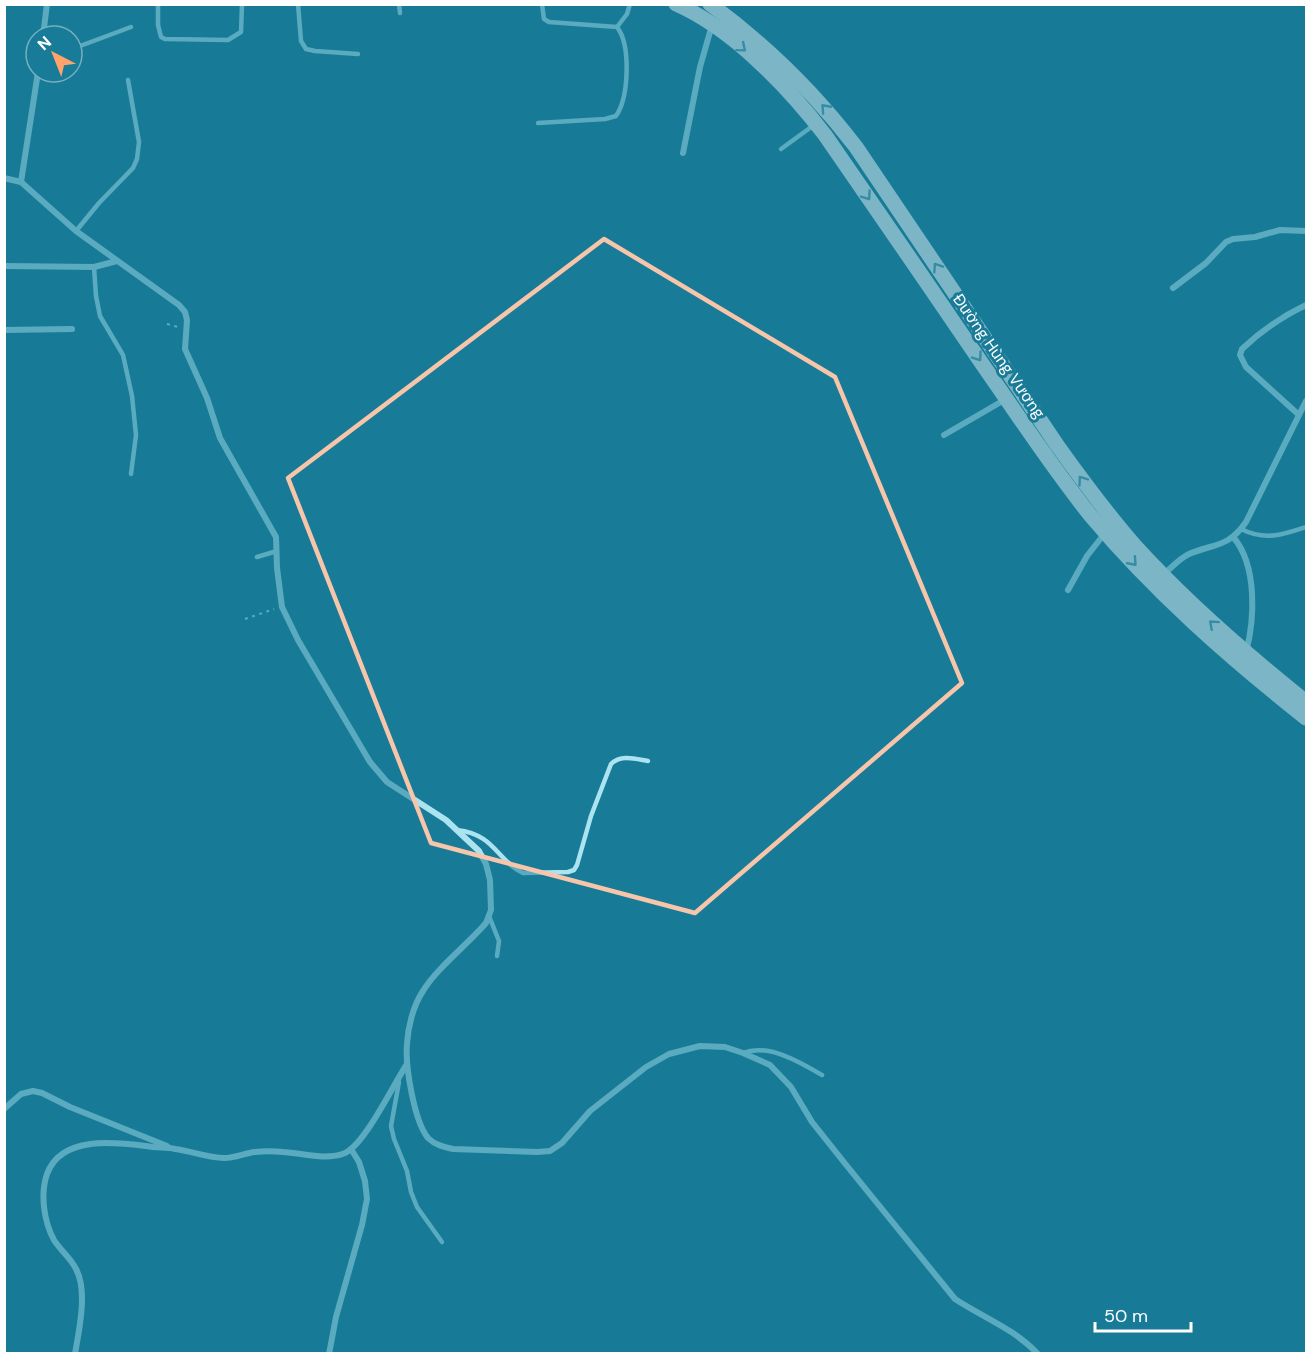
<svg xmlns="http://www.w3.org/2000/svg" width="1311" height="1358" font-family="'DM Sans',sans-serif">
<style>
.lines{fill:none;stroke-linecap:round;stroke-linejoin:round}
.path{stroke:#abe3f1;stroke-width:2;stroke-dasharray:3 4.5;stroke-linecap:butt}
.lane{stroke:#abe3f1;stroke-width:4.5}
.street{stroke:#abe3f1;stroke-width:6}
.primary{stroke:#f5fcff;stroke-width:15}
.oneway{stroke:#5aa2b6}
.marked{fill:none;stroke:#f7c5aa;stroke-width:4.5;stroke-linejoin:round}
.labels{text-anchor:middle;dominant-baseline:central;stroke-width:6;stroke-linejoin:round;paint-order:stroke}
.street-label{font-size:16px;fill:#fff;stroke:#187b97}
</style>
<rect width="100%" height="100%" fill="#187b97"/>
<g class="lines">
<g class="path">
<path d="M 167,324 L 178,327"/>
<path d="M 245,619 L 274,609"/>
</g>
<g class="lane">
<path d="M 158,4 L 158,25 L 161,37 L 165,39 L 228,40 L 241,32 L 242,4"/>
<path d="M 298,4 L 301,41 L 306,49 L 315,51 L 358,54"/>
<path d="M 399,4 L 400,13"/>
<path d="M 617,27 L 627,14 L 630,4"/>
<path d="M 72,49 L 131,27"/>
<path d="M 538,123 L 605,119 L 616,116 C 629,97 631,45 617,27 L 549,22 L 544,19 L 542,4"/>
<path d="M 781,149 L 814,125"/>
<path d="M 76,231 L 99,203 L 133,168 L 137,159 L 139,142 L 128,80"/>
<path d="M 94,267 L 96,296 L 100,316 L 123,355 L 132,396 L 136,435 L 131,474"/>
<path d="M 1241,529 C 1265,541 1282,535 1306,527"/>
<path d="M 257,557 L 277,551"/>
<path d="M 457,830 C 496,835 495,859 523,873 L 568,872 L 574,870 L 577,865 L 591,816 L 611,764 C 621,754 636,759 648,761"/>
<path d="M 489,916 L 499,941 L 497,956"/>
<path d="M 743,1053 C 768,1043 800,1062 822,1075"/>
<path d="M 399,1082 L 391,1126 L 394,1139 L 407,1171 L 411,1192 L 417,1207 L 442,1242"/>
</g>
<g class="street">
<path d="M 43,36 L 47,4"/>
<path d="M 38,72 L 21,182 L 76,231 L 179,305 L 185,312 L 187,320 L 185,349 L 207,398 L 220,438 L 276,537 L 277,568 L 282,607 L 298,640 L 370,762 L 387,782 L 446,820 L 479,851 L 486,864 L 490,880 L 491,910 L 486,923 C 468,944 436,969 423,991 C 413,1006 408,1027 407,1044 C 405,1065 414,1121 428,1138 C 435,1145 444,1147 453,1149 L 537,1152 L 550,1151 L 562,1143 L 590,1111 L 646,1067 L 669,1054 L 700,1046 L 725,1047 L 743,1053 L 770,1065 L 791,1087 L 812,1122 L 847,1166 L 955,1299 C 984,1318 1013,1328 1038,1354"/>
<path d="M 683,153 L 700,67 L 712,25"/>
<path d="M 4,178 L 21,182"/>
<path d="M 4,266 L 94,267 L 117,261"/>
<path d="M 1173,288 L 1206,263 L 1226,242 L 1233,239 L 1255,237 L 1280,230 L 1306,231"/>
<path d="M 4,330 L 72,329"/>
<path d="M 1299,415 L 1246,367 L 1240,355 L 1242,349 C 1261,331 1283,316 1306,305"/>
<path d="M 944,435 L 1006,399"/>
<path d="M 1234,538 C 1257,566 1255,619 1246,652"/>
<path d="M 1163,575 C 1171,568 1180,558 1189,554 C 1215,543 1228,548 1246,522 L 1306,401"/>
<path d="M 1068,590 L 1087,556 L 1105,533"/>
<path d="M 4,1109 L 21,1094 L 33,1091 L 42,1093 L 70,1107 L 167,1146"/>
<path d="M 75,1354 C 79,1330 88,1291 76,1269 C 71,1258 60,1250 54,1240 C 44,1222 40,1194 47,1174 C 62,1133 121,1143 153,1147 C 160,1148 168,1147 175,1149 C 191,1151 208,1158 224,1158 C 235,1158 245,1153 255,1152 C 264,1151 274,1151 283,1152 C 302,1153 326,1161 345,1153 C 365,1144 393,1085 407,1064"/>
<path d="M 329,1354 L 336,1317 L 362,1225 L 367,1199 L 365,1181 L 359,1162 L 351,1149"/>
</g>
<g class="primary">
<path d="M 676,4 C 733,29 788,87 825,135 C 879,213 932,290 985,368 C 1020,418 1053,469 1091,516 C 1155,592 1229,657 1306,718"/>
<path d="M 710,4 C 766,45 814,92 856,147 L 1057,445 C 1082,480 1108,515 1136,547 C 1188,604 1246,654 1306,702"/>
</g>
</g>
<defs><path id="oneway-chevron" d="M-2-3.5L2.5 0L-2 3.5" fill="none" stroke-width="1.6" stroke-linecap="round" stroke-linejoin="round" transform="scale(1.5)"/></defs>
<g class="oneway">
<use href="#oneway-chevron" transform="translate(742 48) rotate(40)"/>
<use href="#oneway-chevron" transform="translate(825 108) rotate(-132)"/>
<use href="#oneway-chevron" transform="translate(867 196) rotate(55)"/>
<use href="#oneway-chevron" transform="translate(937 267) rotate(-124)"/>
<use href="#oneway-chevron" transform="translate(978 357) rotate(55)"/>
<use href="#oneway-chevron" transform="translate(1082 480) rotate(-126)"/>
<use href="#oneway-chevron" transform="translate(1133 562) rotate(48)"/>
<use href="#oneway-chevron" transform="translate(1213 624) rotate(-138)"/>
</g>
<path d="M0 0H1311V1358H0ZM 604,239 L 835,377 L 962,683 L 695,913 L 431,843 L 288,478 Z" fill="#187b97" fill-opacity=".55" fill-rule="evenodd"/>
<path class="marked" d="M 604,239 L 835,377 L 962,683 L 695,913 L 431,843 L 288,478 Z"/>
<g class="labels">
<g class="street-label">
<text transform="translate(999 356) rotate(55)">Đường Hùng Vương</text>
</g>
</g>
<rect width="1311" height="1358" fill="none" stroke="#ffffff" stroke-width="12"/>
<g transform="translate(54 54) rotate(318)"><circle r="28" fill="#187b97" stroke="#74b0c1" stroke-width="1.5"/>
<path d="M0-4.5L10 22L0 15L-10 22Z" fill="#ffa26b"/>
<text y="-9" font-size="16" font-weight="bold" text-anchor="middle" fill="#ffffff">N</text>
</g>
<path d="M1095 1322v9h96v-9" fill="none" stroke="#ffffff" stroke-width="3"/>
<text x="1104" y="1322" font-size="18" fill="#ffffff" stroke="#187b97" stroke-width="4.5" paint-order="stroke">50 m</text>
</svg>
